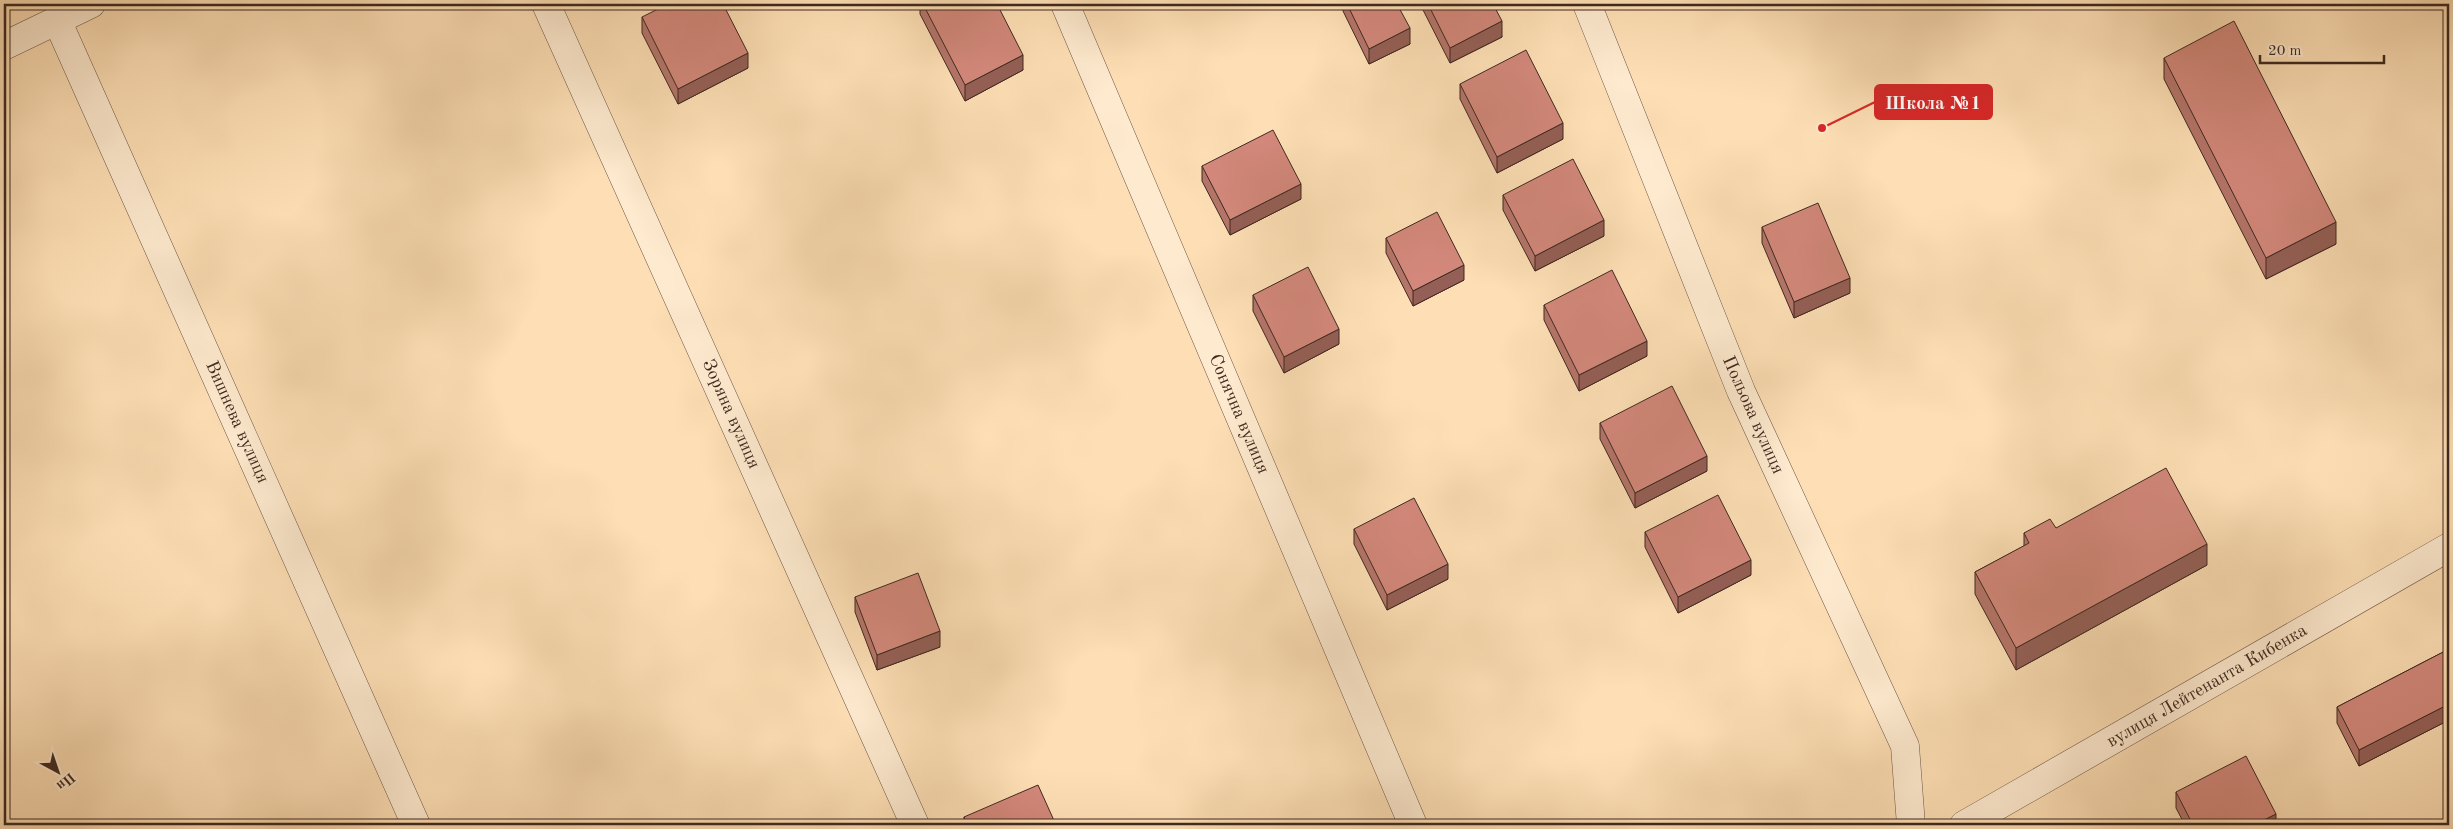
<svg xmlns="http://www.w3.org/2000/svg" width="2453" height="829" font-family="'Old Standard TT',serif">
<style>
.lines{fill:none;stroke-linecap:round;stroke-linejoin:round}
.minor-casing{stroke:#6e5645;stroke-width:29}
.minor{stroke:#feeacf;stroke-width:28}
.wall{fill:#b5756a;stroke:#3e2920}
.shaded-wall{fill:#945f56;stroke:#3e2920}
.building{fill:#d3887b;stroke:#3e2920}
.labels{text-anchor:middle;dominant-baseline:central;stroke-width:4;stroke-linejoin:round;paint-order:stroke}
.street-label{font-size:18px;fill:#3e2920;stroke:#feeacf}
.leader{fill:none;stroke:#d62828;stroke-width:2}
.callout-dot{fill:#d62828;stroke:#feeacf;stroke-width:2}
.callout{fill:#d62828;stroke:#d62828;stroke-width:2}
.callout-label{font-size:19px;text-anchor:middle;font-weight:bold;fill:#fff}
</style>
<rect width="100%" height="100%" fill="#fedfb5"/>
<filter id="stains"><feTurbulence type="fractalNoise" baseFrequency=".004" numOctaves="4"/><feColorMatrix values="0 0 0 0 .2 0 0 0 0 .09 0 0 0 0 .02 0 0 0 .5 -.17"/></filter>
<radialGradient id="worn" r=".72"><stop offset=".6" stop-color="#630" stop-opacity="0"/><stop offset="1" stop-color="#630" stop-opacity=".3"/></radialGradient>
<g class="lines">
<g class="minor-casing">
<g id="minor">
<path d="M 546,4 L 915,825"/>
<path d="M 1065,4 L 1413,825"/>
<path d="M 1587,4 L 1741,391 L 1905,746 L 1911,825"/>
<path d="M 57,20 L 416,825"/>
<path d="M 4,46 L 91,4"/>
<path d="M 1964,825 L 2449,547"/>
</g>
</g>
<use href="#minor" class="minor"/>
</g>
<g class="wall">
<path d="M 920,4 L 997,4 L 1023,70 L 965,101 L 920,14 Z"/>
<path d="M 1343,4 L 1397,4 L 1410,44 L 1369,64 L 1343,11 Z"/>
<path d="M 1420,4 L 1493,4 L 1502,37 L 1450,63 Z"/>
<path d="M 642,17 L 748,68 L 678,104 L 642,33 Z"/>
<path d="M 2164,58 L 2336,244 L 2266,279 L 2164,79 Z"/>
<path d="M 1460,84 L 1563,139 L 1497,173 L 1460,99 Z"/>
<path d="M 1202,166 L 1301,199 L 1230,235 L 1202,181 Z"/>
<path d="M 1503,195 L 1604,236 L 1535,271 L 1503,210 Z"/>
<path d="M 1762,227 L 1850,293 L 1794,318 L 1762,243 Z"/>
<path d="M 1386,238 L 1464,280 L 1413,306 L 1386,253 Z"/>
<path d="M 1253,295 L 1339,344 L 1284,373 L 1253,311 Z"/>
<path d="M 1544,305 L 1647,356 L 1579,391 L 1544,320 Z"/>
<path d="M 1600,423 L 1707,471 L 1635,508 L 1600,439 Z"/>
<path d="M 2056,528 L 2207,565 L 2016,670 L 1975,594 L 1975,572 L 2024,546 L 2024,533 Z"/>
<path d="M 1354,529 L 1448,579 L 1387,610 L 1354,544 Z"/>
<path d="M 1645,532 L 1751,575 L 1678,613 L 1645,547 Z"/>
<path d="M 855,597 L 940,647 L 877,670 L 855,612 Z"/>
<path d="M 2449,649 L 2449,720 L 2359,766 L 2337,723 L 2337,707 Z"/>
<path d="M 2176,792 L 2276,825 L 2185,825 L 2176,808 Z"/>
<path d="M 964,817 L 1056,825 L 964,825 Z"/>
</g>
<g class="shaded-wall">
<path d="M 1502,21 L 1502,37 L 1450,63 L 1450,48 Z"/>
<path d="M 1410,28 L 1410,44 L 1369,64 L 1369,49 Z"/>
<path d="M 748,53 L 748,68 L 678,104 L 678,89 Z"/>
<path d="M 1023,55 L 1023,70 L 965,101 L 965,85 Z"/>
<path d="M 1563,123 L 1563,139 L 1497,173 L 1497,157 Z"/>
<path d="M 1301,184 L 1301,199 L 1230,235 L 1230,220 Z"/>
<path d="M 1604,220 L 1604,236 L 1535,271 L 1535,256 Z"/>
<path d="M 2336,222 L 2336,244 L 2266,279 L 2266,258 Z"/>
<path d="M 1464,265 L 1464,280 L 1413,306 L 1413,291 Z"/>
<path d="M 1850,278 L 1850,293 L 1794,318 L 1794,302 Z"/>
<path d="M 1339,329 L 1339,344 L 1284,373 L 1284,357 Z"/>
<path d="M 1647,341 L 1647,356 L 1579,391 L 1579,375 Z"/>
<path d="M 1707,456 L 1707,471 L 1635,508 L 1635,493 Z"/>
<path d="M 2207,544 L 2207,565 L 2016,670 L 2016,648 Z"/>
<path d="M 1751,560 L 1751,575 L 1678,613 L 1678,597 Z"/>
<path d="M 1448,564 L 1448,579 L 1387,610 L 1387,595 Z"/>
<path d="M 940,631 L 940,647 L 877,670 L 877,655 Z"/>
<path d="M 2449,704 L 2449,720 L 2359,766 L 2359,750 Z"/>
<path d="M 2276,814 L 2276,825 L 2254,825 Z"/>
</g>
<g class="building">
<path d="M 668,4 L 723,4 L 748,53 L 678,89 L 642,17 Z"/>
<path d="M 923,4 L 997,4 L 1023,55 L 965,85 Z"/>
<path d="M 1347,4 L 1397,4 L 1410,28 L 1369,49 Z"/>
<path d="M 1428,4 L 1493,4 L 1502,21 L 1450,48 Z"/>
<path d="M 2234,21 L 2336,222 L 2266,258 L 2164,58 Z"/>
<path d="M 1526,50 L 1563,123 L 1497,157 L 1460,84 Z"/>
<path d="M 1273,130 L 1301,184 L 1230,220 L 1202,166 Z"/>
<path d="M 1573,159 L 1604,220 L 1535,256 L 1503,195 Z"/>
<path d="M 1818,203 L 1850,278 L 1794,302 L 1762,227 Z"/>
<path d="M 1437,212 L 1464,265 L 1413,291 L 1386,238 Z"/>
<path d="M 1308,267 L 1339,329 L 1284,357 L 1253,295 Z"/>
<path d="M 1612,270 L 1647,341 L 1579,375 L 1544,305 Z"/>
<path d="M 1672,386 L 1707,456 L 1635,493 L 1600,423 Z"/>
<path d="M 2166,468 L 2207,544 L 2016,648 L 1975,572 L 2029,543 L 2024,533 L 2050,519 L 2056,528 Z"/>
<path d="M 1718,495 L 1751,560 L 1678,597 L 1645,532 Z"/>
<path d="M 1414,498 L 1448,564 L 1387,595 L 1354,529 Z"/>
<path d="M 918,573 L 940,631 L 877,655 L 855,597 Z"/>
<path d="M 2449,649 L 2449,704 L 2359,750 L 2337,707 Z"/>
<path d="M 2246,756 L 2276,814 L 2254,825 L 2193,825 L 2176,792 Z"/>
<path d="M 1038,785 L 1056,825 L 967,825 L 964,817 Z"/>
</g>
<g class="labels">
<g class="street-label">
<text transform="translate(731 414) rotate(66)">Зоряна вулиця</text>
<text transform="translate(1239 414) rotate(67)">Сонячна вулиця</text>
<text transform="translate(1753 415) rotate(66)">Польова вулиця</text>
<text transform="translate(237 422) rotate(66)">Вишнева вулиця</text>
<text transform="translate(2207 686) rotate(-30)">вулиця Лейтенанта Кибенка</text>
</g>
</g>
<path class="leader" d="M1822 128L1875 102"/>
<circle class="callout-dot" cx="1822" cy="128" r="5"/>
<rect class="callout" x="1875" y="85" width="117" height="34" rx="5"/>
<g class="callout-label">
<text x="1933" y="109">Школа №1</text>
</g>
<rect width="2453" height="829" fill="none" stroke="#fedfb5" stroke-width="20"/>
<rect x="5" y="5" width="2443" height="819" fill="none" stroke="#3e2920" stroke-width="2.5"/>
<rect x="10" y="10" width="2433" height="809" fill="none" stroke="#3e2920"/>
<g transform="translate(58 772) rotate(140)" stroke="#feeacf" stroke-width="4" paint-order="stroke">
<path d="M0-4L9 19L0 12L-9 19Z" fill="#3e2920"/>
<text y="-8" font-size="14" font-weight="bold" text-anchor="middle" fill="#3e2920">Пн</text>
</g>
<path d="M2260 55v8h124v-8" fill="none" stroke="#3e2920" stroke-width="2.5"/>
<text x="2268" y="55" font-size="15" fill="#3e2920" stroke="#feeacf" stroke-width="4" paint-order="stroke">20 m</text>
<rect width="100%" height="100%" filter="url(#stains)"/>
<rect width="100%" height="100%" fill="url(#worn)"/>
</svg>
